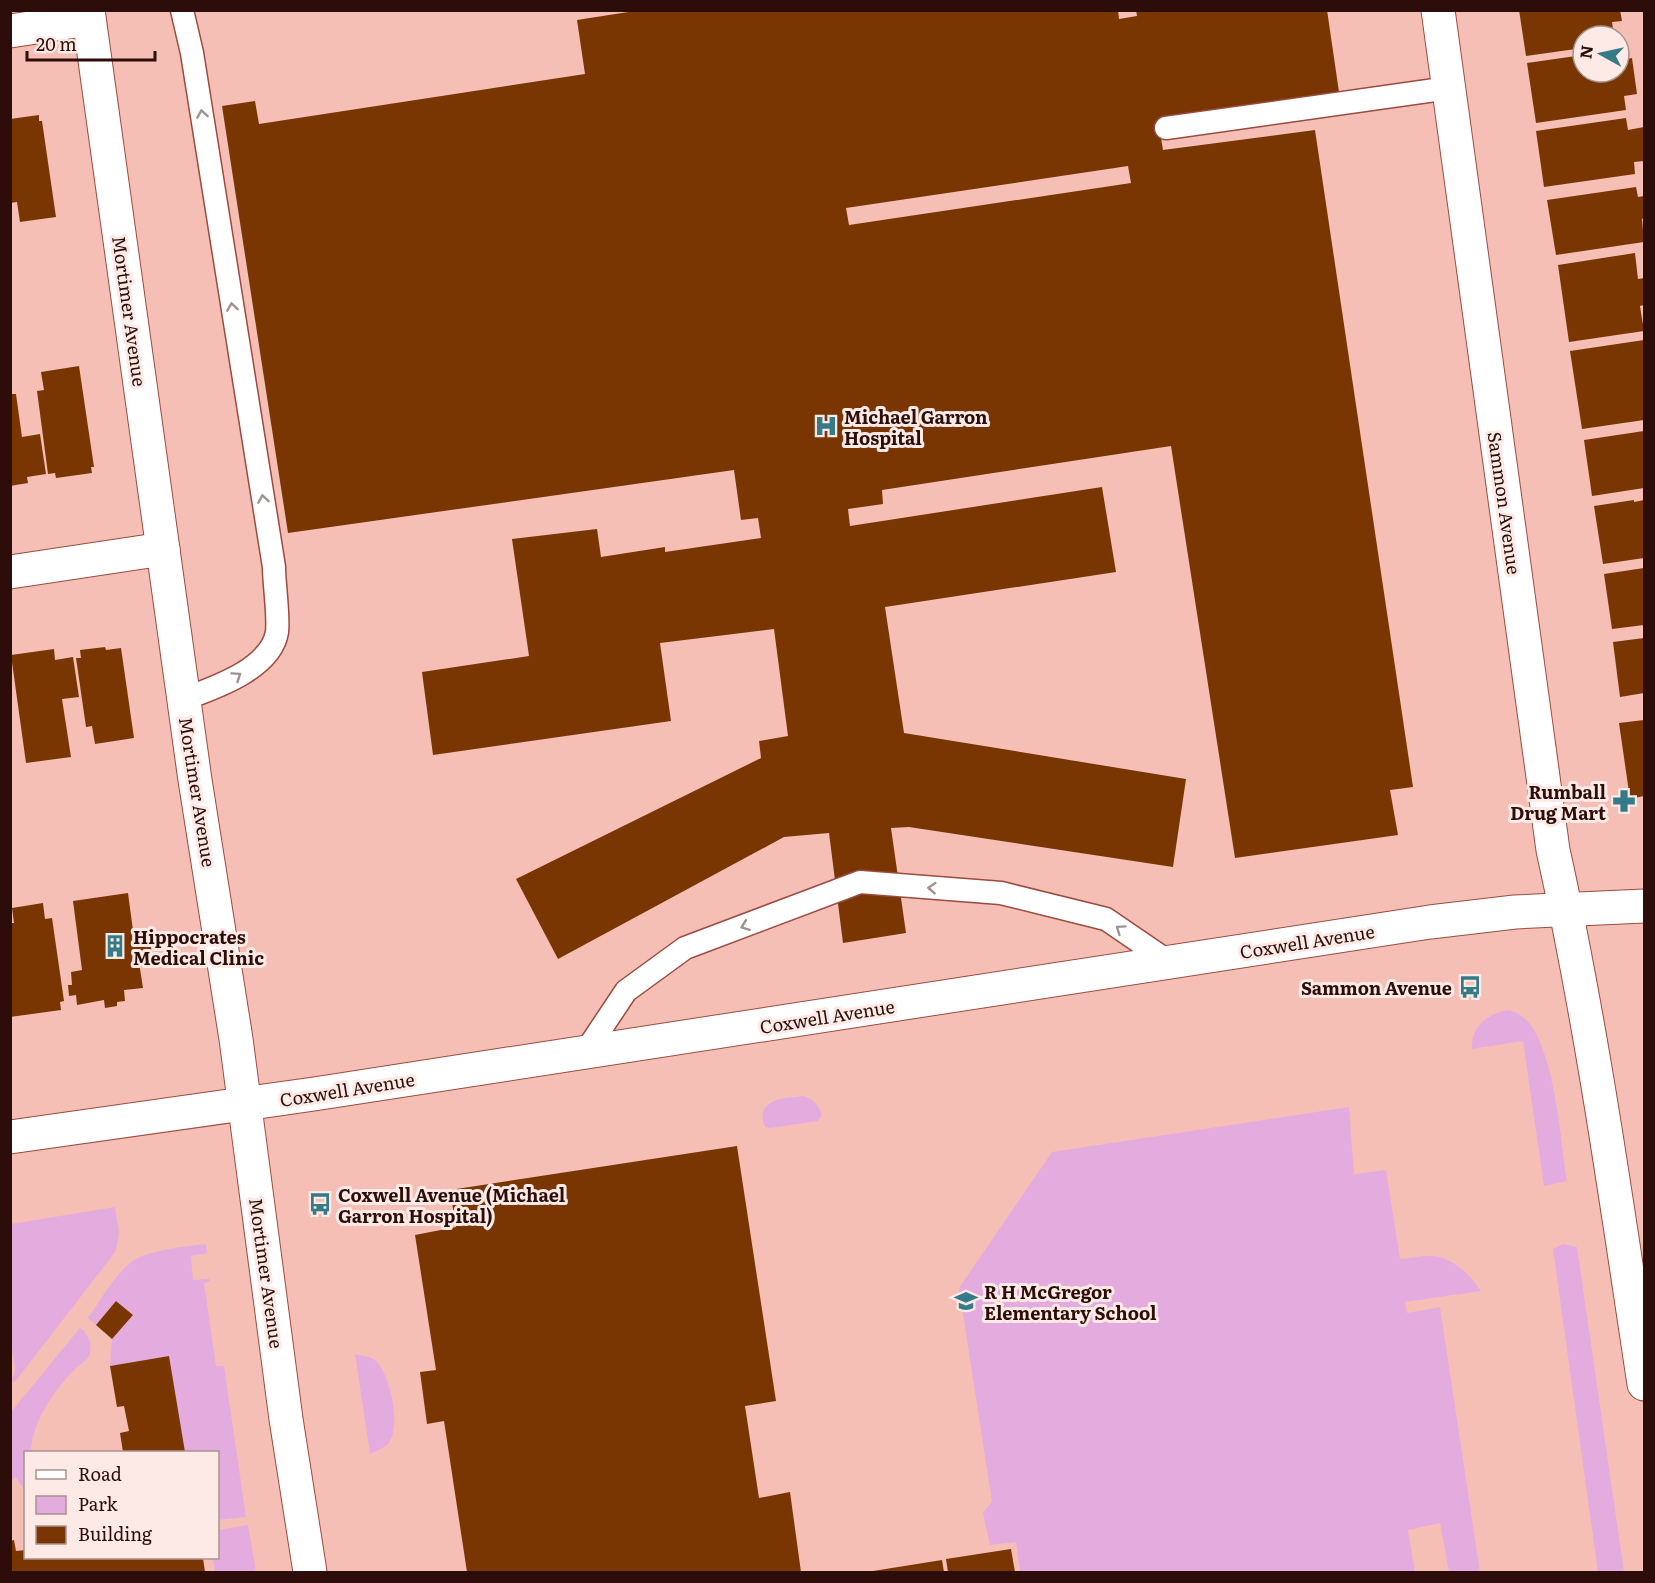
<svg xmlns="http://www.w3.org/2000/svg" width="1655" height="1583" font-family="Literata,serif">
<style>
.green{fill:#e4acde}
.building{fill:#793603;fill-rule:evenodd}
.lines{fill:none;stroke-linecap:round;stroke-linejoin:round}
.service-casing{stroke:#9b4b40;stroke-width:25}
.minor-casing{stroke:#9b4b40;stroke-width:35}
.tertiary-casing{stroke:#9b4b40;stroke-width:35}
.secondary-casing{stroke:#9b4b40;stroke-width:35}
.service{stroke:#fff;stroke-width:22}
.minor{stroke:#fff;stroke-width:33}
.tertiary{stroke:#fff;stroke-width:33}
.secondary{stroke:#fff;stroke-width:33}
.oneway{stroke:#a09290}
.labels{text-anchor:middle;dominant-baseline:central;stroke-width:6;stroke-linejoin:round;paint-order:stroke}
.street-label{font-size:18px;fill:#2d0d09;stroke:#fdeae6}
.poi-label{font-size:18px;font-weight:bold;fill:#2d0d09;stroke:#fdeae6;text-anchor:start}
</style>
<rect width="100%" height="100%" fill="#f6bfb5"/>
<g class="green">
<path d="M 1507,1010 C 1511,1011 1516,1012 1520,1015 C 1554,1035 1561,1143 1567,1181 L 1544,1186 L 1523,1041 L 1472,1049 C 1471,1026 1486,1015 1507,1010 Z"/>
<path d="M 803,1096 C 814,1099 818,1104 822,1115 L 818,1121 L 770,1128 L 765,1127 C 754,1099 784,1098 803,1096 Z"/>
<path d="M 1349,1107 L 1354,1174 L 1386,1170 L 1400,1259 C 1410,1259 1423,1255 1433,1256 C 1455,1259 1469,1274 1481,1291 L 1405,1302 L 1407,1313 L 1440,1307 L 1480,1572 L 1449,1572 L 1440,1523 L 1408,1530 L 1415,1572 L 1020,1572 L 1016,1542 L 990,1545 L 983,1513 L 992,1502 L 959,1288 L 1052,1152 Z"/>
<path d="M 115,1207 L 119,1232 L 116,1251 L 14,1383 L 12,1380 L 15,1370 L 12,1348 L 10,1347 L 11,1224 Z"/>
<path d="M 206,1244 L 207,1253 L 191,1256 L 193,1280 L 209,1279 L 210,1281 L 204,1283 L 216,1366 L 224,1366 L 246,1517 L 218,1520 L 218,1452 L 185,1452 L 169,1356 L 110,1366 L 112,1339 L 133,1314 L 116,1301 L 96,1325 L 88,1318 C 100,1301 118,1269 136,1259 C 152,1250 187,1246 206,1244 Z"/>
<path d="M 1563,1244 L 1577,1247 L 1624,1572 L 1598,1572 L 1553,1249 Z"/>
<path d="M 80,1328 C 88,1333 92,1343 90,1353 C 88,1361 80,1364 74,1370 C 53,1392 32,1422 31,1452 L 26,1452 L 25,1491 L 16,1477 L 11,1481 L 11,1412 Z"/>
<path d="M 355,1354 C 362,1356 372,1356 377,1362 C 390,1375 403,1430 387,1445 C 382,1449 375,1451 370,1454 Z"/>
<path d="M 248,1525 L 256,1572 L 215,1572 L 213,1558 L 218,1558 L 218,1530 Z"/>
</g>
<g class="building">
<path d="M 641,10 L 1118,10 L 1119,19 L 1137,16 L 1136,10 L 1327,10 L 1339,92 L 1158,120 L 1163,150 L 1315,130 L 1413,787 L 1390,790 L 1398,835 L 1235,858 L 1171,446 L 882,490 L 883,504 L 848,509 L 850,526 L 1102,487 L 1116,572 L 885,607 L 904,733 L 1186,779 L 1173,867 L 909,827 L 891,828 L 906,933 L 843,943 L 829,833 L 784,837 L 558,959 L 516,879 L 761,758 L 759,741 L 788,736 L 774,629 L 660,643 L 671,721 L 433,755 L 422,672 L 529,656 L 512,539 L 597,529 L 601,557 L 665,547 L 665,552 L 761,538 L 758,518 L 741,520 L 734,470 L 288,533 L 222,106 L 255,101 L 259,124 L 585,74 L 577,20 ZM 1128,166 L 1131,183 L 849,225 L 846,208 Z"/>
<path d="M 1519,10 L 1620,10 L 1622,21 L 1612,22 L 1614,36 L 1583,36 L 1583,48 L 1526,56 Z"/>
<path d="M 1583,55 L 1583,72 L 1619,72 L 1619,60 L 1632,58 L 1637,94 L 1624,96 L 1626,110 L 1536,123 L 1527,63 Z"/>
<path d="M 39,115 L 39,121 L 42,121 L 56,217 L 20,222 L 17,202 L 10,203 L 10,119 Z"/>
<path d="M 1626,118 L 1628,130 L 1644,127 L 1644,161 L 1634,162 L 1635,174 L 1544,187 L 1536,131 Z"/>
<path d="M 1636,187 L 1638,197 L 1644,196 L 1644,218 L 1642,219 L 1644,242 L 1556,255 L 1547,200 Z"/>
<path d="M 1635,253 L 1638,279 L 1644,278 L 1644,305 L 1640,306 L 1644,331 L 1569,342 L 1558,265 Z"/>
<path d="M 1644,340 L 1644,420 L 1582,429 L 1570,351 Z"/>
<path d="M 79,366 L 94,467 L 91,467 L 92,473 L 56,478 L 55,473 L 48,474 L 37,391 L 44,390 L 41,372 Z"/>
<path d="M 10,394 L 16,394 L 22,437 L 40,434 L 46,474 L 27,477 L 28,483 L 10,486 Z"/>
<path d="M 1644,431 L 1644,488 L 1592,496 L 1584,440 Z"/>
<path d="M 1634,500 L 1634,502 L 1644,500 L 1644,558 L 1603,564 L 1594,506 Z"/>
<path d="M 1644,568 L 1644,625 L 1612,629 L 1604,574 Z"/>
<path d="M 1644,638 L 1644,693 L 1620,697 L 1613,642 Z"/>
<path d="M 105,647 L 106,650 L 121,648 L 134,738 L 95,744 L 92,726 L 86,727 L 76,658 L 81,658 L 80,650 Z"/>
<path d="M 54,649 L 55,660 L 73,657 L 79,697 L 62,699 L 71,757 L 26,763 L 11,655 Z"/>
<path d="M 1644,720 L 1644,796 L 1630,799 L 1619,723 Z"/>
<path d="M 128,893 L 134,938 L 149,936 L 152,954 L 138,956 L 143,988 L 124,990 L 125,1001 L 117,1002 L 117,1006 L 105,1008 L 104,1000 L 77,1005 L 76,995 L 69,996 L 68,985 L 72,985 L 71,972 L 82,970 L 73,901 Z"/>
<path d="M 43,903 L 45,919 L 52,918 L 64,1001 L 60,1002 L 61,1010 L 10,1017 L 10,923 L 14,923 L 12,908 Z"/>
<path d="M 737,1146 L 776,1401 L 745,1406 L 759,1498 L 790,1492 L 801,1572 L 467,1572 L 444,1421 L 427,1424 L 420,1372 L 436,1370 L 415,1235 L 456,1227 L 450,1190 Z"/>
<path d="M 116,1301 L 133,1315 L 112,1339 L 96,1325 Z"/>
<path d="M 169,1356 L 185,1452 L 123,1452 L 120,1433 L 129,1431 L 124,1406 L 117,1407 L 110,1366 Z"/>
<path d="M 14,1540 L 16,1551 L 26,1550 L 26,1558 L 203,1558 L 205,1572 L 10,1572 L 10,1541 Z"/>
<path d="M 1011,1549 L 1015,1572 L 948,1572 L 946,1559 Z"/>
<path d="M 942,1560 L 944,1572 L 873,1572 L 873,1571 Z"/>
</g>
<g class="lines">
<g class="service-casing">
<g id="service">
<path d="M 182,10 L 192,53 L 274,567 C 274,584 279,616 277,632 C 271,669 214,688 184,699"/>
<path d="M 1166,128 L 1449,88"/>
<path d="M 586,1051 L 626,991 L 685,948 L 860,882 L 1001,893 L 1106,919 L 1169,962"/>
</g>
</g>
<g class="minor-casing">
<g id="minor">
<path d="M 1438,10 L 1553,850 C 1592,1026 1617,1206 1644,1384"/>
<path d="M 10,31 L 89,19"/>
<path d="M 10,572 L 163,549"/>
</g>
</g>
<g class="tertiary-casing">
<path id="tertiary" d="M 88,10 L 195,780 L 236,1039 L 286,1419 L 310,1572"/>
</g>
<g class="secondary-casing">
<path id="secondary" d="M 10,1137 L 314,1094 L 1430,922 L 1515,912 L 1644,906"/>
</g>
<use href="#service" class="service"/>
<use href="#minor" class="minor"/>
<use href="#tertiary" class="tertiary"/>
<use href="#secondary" class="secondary"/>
</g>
<defs><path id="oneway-chevron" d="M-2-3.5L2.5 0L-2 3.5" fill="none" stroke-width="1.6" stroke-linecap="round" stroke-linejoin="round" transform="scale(1.5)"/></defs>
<g class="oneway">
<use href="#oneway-chevron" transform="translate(202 114) rotate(-99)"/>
<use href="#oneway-chevron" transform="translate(232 307) rotate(-99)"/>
<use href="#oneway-chevron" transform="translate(263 499) rotate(-99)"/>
<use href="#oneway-chevron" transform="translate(237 676) rotate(-34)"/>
<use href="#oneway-chevron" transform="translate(932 888) rotate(-176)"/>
<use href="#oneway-chevron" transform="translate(745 926) rotate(159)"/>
<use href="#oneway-chevron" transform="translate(1120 929) rotate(-145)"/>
</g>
<defs>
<g id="hospital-bare" transform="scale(1.8)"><path d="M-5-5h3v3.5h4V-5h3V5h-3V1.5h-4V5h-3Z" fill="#357b87" stroke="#fdeae6" stroke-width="2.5" paint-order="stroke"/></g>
<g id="pharmacy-bare" transform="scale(1.8)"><path d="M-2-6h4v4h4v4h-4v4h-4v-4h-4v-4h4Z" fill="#357b87" stroke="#fdeae6" stroke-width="2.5" paint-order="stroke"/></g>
<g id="building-bare" transform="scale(1.8)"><path d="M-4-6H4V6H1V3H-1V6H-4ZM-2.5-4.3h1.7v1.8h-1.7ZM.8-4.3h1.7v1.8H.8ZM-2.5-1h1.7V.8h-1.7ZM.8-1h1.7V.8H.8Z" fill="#357b87" stroke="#fdeae6" stroke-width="2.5" paint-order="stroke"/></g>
<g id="bus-bare" transform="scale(1.8)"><path d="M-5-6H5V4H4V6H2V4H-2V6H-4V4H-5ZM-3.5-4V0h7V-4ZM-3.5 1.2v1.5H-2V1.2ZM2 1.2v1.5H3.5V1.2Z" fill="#357b87" stroke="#fdeae6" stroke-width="2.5" paint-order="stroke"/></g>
<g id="school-bare" transform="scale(1.8)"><path d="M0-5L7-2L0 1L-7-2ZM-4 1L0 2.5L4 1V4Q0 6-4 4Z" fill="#357b87" stroke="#fdeae6" stroke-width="2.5" paint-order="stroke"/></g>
</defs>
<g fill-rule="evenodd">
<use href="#hospital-bare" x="826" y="426"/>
<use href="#pharmacy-bare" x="1624" y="801"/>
<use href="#building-bare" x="115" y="946"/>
<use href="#bus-bare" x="1470" y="987"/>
<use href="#bus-bare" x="320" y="1204"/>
<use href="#school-bare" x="966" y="1301"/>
</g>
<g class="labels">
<g class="street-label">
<text transform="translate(130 311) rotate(82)">Mortimer Avenue</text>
<text transform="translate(1505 503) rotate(82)">Sammon Avenue</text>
<text transform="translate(198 792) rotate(81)">Mortimer Avenue</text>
<text transform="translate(1307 941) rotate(-9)">Coxwell Avenue</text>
<text transform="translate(827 1016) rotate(-9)">Coxwell Avenue</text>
<text transform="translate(347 1089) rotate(-9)">Coxwell Avenue</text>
<text transform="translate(267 1273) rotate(82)">Mortimer Avenue</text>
</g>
<g class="poi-label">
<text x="844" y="416">Michael Garron<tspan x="844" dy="21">Hospital</tspan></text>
<text x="1606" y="791" text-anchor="end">Rumball<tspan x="1606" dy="21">Drug Mart</tspan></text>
<text x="133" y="936">Hippocrates<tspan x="133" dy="21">Medical Clinic</tspan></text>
<text x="1452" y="987" text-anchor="end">Sammon Avenue</text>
<text x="338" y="1194">Coxwell Avenue (Michael<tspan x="338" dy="21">Garron Hospital)</tspan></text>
<text x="984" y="1291">R H McGregor<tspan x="984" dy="21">Elementary School</tspan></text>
</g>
</g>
<rect width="1655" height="1583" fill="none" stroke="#2d0d09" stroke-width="24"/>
<rect x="24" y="1451" width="195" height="108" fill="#fdeae6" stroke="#aa928e" stroke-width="1.5"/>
<rect x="36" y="1470" width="30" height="9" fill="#ffffff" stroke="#aa928e" stroke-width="1.5"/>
<text x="78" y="1481" font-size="18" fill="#2d0d09">Road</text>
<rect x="36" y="1496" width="30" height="18" fill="#e4acde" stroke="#aa928e" stroke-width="1.5"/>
<text x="78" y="1511" font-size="18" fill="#2d0d09">Park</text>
<rect x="36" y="1526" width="30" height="18" fill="#793603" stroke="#aa928e" stroke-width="1.5"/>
<text x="78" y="1541" font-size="18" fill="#2d0d09">Building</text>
<g transform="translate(1601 54) rotate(278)"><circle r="28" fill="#fdeae6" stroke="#aa928e" stroke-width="1.5"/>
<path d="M0-4.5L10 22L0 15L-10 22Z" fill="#357b87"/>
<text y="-9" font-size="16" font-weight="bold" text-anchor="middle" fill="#2d0d09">N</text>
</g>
<path d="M27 51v9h128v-9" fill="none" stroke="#2d0d09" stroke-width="3"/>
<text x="36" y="51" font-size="18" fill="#2d0d09" stroke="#fdeae6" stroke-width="4.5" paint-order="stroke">20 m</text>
</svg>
